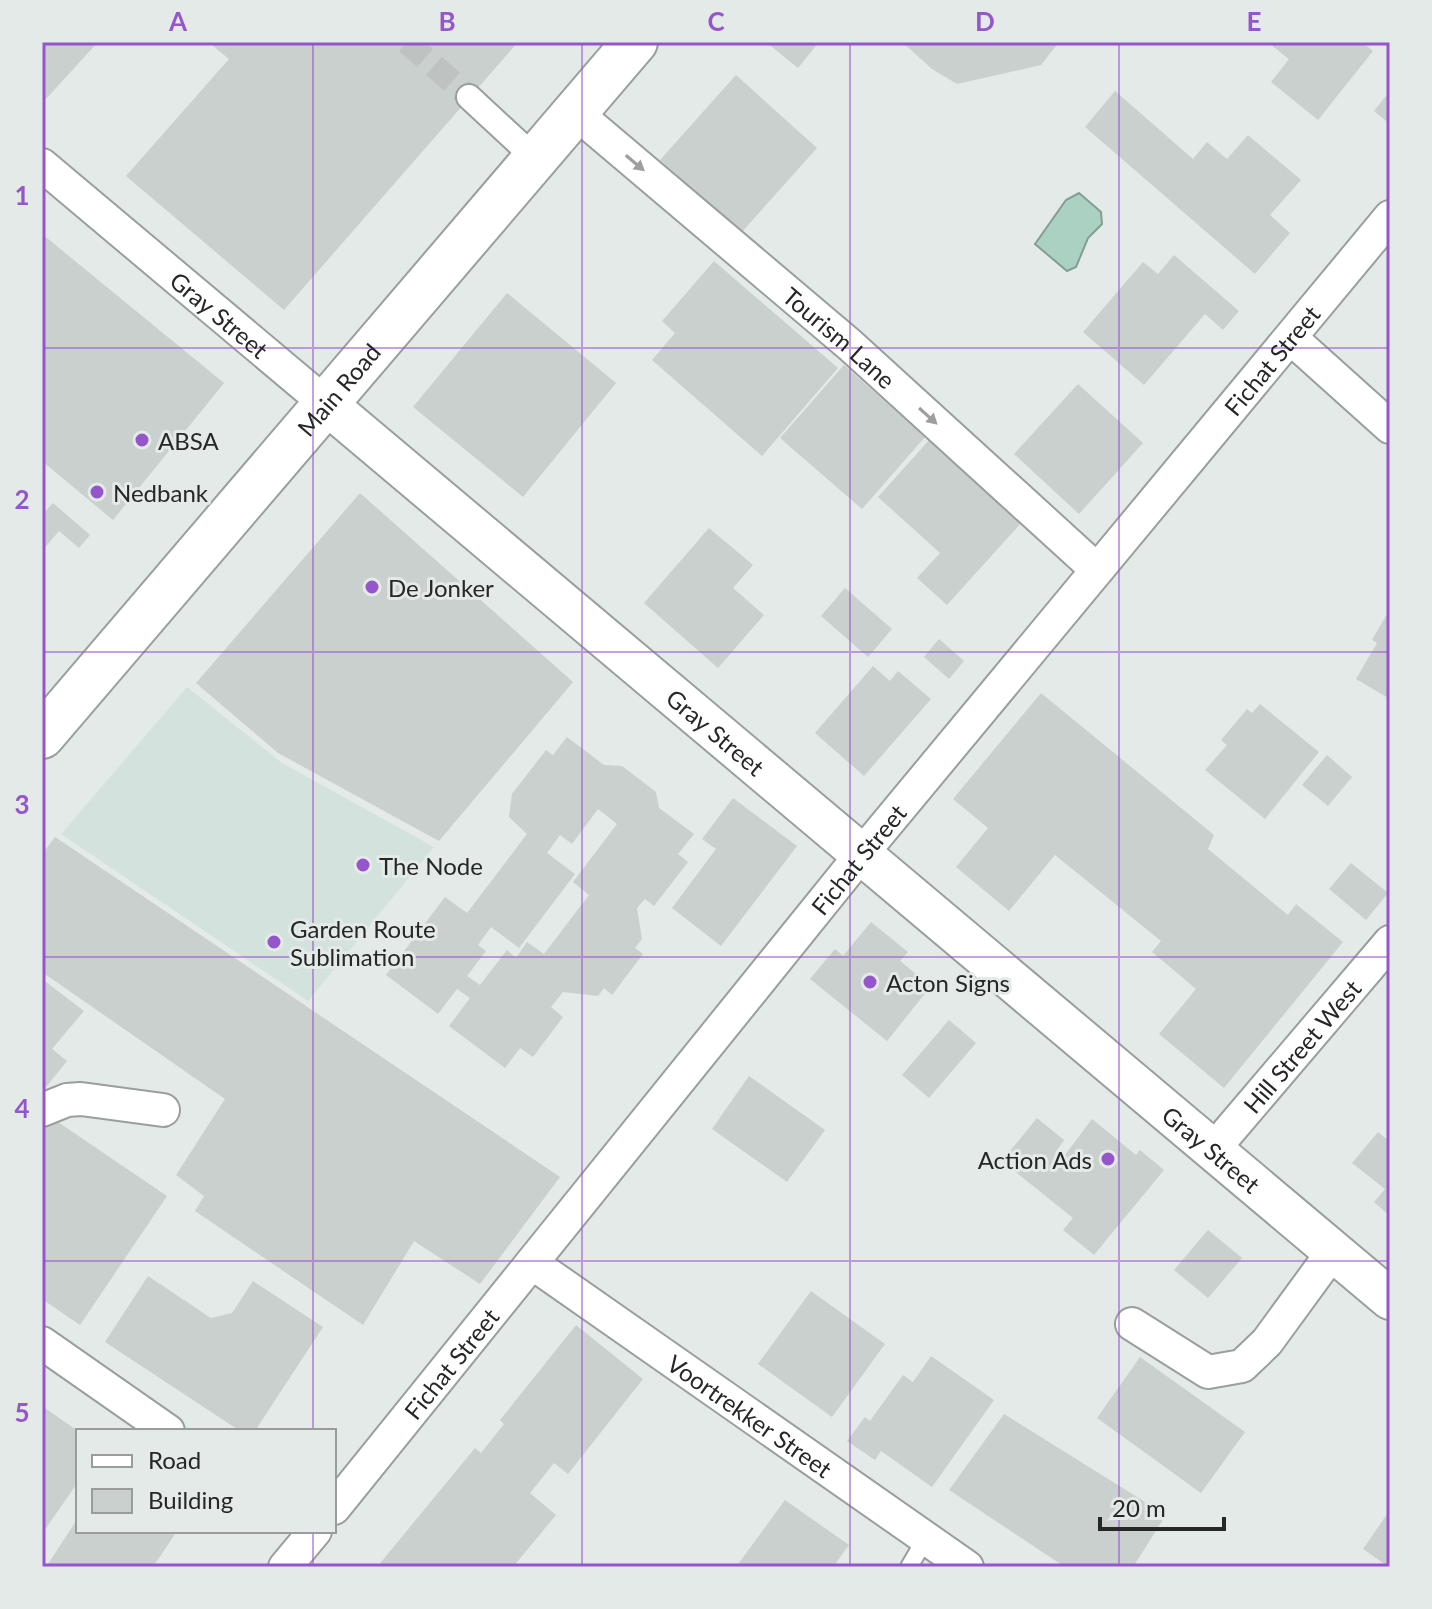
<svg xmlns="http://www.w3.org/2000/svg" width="1432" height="1609" font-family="Lato,sans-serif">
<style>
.built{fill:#d3e2dc}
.water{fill:#abd1c3;stroke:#839e94;stroke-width:2}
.building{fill:#cad0cd;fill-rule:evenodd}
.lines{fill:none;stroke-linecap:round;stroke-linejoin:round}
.pedestrian-tunnel{stroke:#bec3c1;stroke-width:24;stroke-dasharray:24 12;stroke-linecap:butt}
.service-casing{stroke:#999f9d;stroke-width:20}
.pedestrian-casing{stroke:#999f9d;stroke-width:28}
.minor-casing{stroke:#999f9d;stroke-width:36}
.tertiary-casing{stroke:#999f9d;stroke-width:44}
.trunk-casing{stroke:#999f9d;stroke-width:48}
.service{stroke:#fff;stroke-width:16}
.pedestrian{stroke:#fff;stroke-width:24}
.minor{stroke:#fff;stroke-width:32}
.tertiary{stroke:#fff;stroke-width:40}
.trunk{stroke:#fff;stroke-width:44}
.oneway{fill:#9d9e9e}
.grid{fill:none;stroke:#9555cb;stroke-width:2;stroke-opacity:0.55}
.poi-dot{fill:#9555cb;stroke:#e4eae7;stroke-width:3}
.labels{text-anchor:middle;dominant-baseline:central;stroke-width:6;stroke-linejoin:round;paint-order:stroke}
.street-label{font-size:24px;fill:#262827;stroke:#e4eae7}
.poi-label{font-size:24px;fill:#262827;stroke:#e4eae7;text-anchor:start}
.neatline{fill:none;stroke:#9555cb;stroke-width:3}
.grid-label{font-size:26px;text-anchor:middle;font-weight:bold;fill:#9555cb}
</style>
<rect width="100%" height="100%" fill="#e4eae7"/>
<path class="built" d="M 187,687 L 282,763 L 434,847 L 308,1001 L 61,834 Z"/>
<path class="water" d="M 1079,193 L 1101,212 L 1102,224 L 1088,238 L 1076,267 L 1067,271 L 1035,244 L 1066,200 Z"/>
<g class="building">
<path d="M 42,42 L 98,42 L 45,100 L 42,98 Z"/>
<path d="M 208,42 L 518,42 L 284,310 L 126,176 L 229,59 Z"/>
<path d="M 766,42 L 819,42 L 798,68 Z"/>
<path d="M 902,42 L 1059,42 L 1041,65 L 957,84 L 932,69 Z"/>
<path d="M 1273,42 L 1362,42 L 1373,51 L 1318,120 L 1271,82 L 1289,59 L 1271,45 Z"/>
<path d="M 736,75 L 817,148 L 741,233 L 660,160 Z"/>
<path d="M 1115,91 L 1193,159 L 1207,142 L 1227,159 L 1248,135 L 1301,180 L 1270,215 L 1290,233 L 1255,274 L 1085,127 Z"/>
<path d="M 1390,91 L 1390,124 L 1374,111 Z"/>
<path d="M 42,234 L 224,383 L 113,520 L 42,461 Z"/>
<path d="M 1174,255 L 1239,311 L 1223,330 L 1205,314 L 1144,385 L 1083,332 L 1143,262 L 1158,274 Z"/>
<path d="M 714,261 L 838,368 L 762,456 L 652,360 L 675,333 L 662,321 Z"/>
<path d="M 507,293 L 616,383 L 523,497 L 413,407 Z"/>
<path d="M 844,365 L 925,437 L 862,509 L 780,438 Z"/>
<path d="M 1078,384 L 1143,443 L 1079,514 L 1014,454 Z"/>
<path d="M 931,438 L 1023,521 L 947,605 L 917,578 L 940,553 L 878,497 Z"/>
<path d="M 360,493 L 573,682 L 439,841 L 278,753 L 196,683 Z"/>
<path d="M 53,503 L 90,535 L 79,548 L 59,531 L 42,551 L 42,515 Z"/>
<path d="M 709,528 L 753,565 L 733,588 L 764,615 L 718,668 L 644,603 Z"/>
<path d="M 845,588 L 892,629 L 868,657 L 821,616 Z"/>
<path d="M 1390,609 L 1390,699 L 1356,679 L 1377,643 L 1372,640 Z"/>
<path d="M 939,639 L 964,661 L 949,679 L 924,657 Z"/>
<path d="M 873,666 L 890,681 L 898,671 L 931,699 L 864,776 L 815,733 Z"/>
<path d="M 1041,693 L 1214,835 L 1208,849 L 1288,915 L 1296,904 L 1343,942 L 1224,1088 L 1159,1034 L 1196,989 L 1152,952 L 1161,941 L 1055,855 L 1009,911 L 956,867 L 988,828 L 953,799 Z"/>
<path d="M 1260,704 L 1319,752 L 1265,819 L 1205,770 L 1227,745 L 1221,740 L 1247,709 L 1252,713 Z"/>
<path d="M 567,737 L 604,765 L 622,766 L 656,792 L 659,808 L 694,834 L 678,854 L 688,862 L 654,906 L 645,899 L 637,908 L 642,939 L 635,948 L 643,954 L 612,995 L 604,988 L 598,996 L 563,992 L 551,1007 L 563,1017 L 533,1057 L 520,1048 L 505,1068 L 449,1026 L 470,998 L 457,989 L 438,1014 L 386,975 L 445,897 L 467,913 L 527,834 L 509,817 L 512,794 L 546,750 L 553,755 ZM 598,809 L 617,824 L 573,882 L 589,895 L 544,954 L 527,942 L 516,958 L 507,950 L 480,985 L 467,976 L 486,951 L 478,945 L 491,927 L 519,948 L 575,874 L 547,853 L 560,835 L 572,844 Z"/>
<path d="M 1327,755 L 1352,777 L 1328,806 L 1302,785 Z"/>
<path d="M 733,798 L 797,846 L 721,946 L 672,908 L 716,849 L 702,839 Z"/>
<path d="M 55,837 L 560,1177 L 480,1284 L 414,1241 L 363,1325 L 195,1211 L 204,1196 L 176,1175 L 225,1099 L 42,972 L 42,854 Z"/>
<path d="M 1351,863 L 1388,893 L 1366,920 L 1329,889 Z"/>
<path d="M 871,922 L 908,952 L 900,961 L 931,986 L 887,1041 L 810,979 L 835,949 L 843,956 Z"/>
<path d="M 42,979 L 84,1011 L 52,1049 L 67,1061 L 42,1092 Z"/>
<path d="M 949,1020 L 976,1043 L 929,1098 L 902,1075 Z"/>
<path d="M 749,1076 L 825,1130 L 787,1182 L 712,1129 Z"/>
<path d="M 52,1118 L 167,1196 L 80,1325 L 42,1299 L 42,1133 Z"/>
<path d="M 1037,1118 L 1064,1140 L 1055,1153 L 1062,1159 L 1092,1119 L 1136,1155 L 1140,1150 L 1164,1170 L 1094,1255 L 1063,1230 L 1073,1218 L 1002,1161 Z"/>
<path d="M 1378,1132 L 1390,1142 L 1390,1216 L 1374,1202 L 1385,1189 L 1352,1163 Z"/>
<path d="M 1208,1230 L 1242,1258 L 1208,1298 L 1174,1270 Z"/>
<path d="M 148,1276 L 211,1318 L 232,1313 L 253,1281 L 323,1327 L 255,1431 L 240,1431 L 105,1342 Z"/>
<path d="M 811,1291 L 885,1344 L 832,1417 L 758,1364 Z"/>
<path d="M 576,1325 L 643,1379 L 568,1474 L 554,1463 L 530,1493 L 556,1515 L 513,1567 L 377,1567 L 475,1448 L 481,1453 L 504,1424 L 500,1420 Z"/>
<path d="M 931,1356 L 994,1400 L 932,1487 L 881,1451 L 875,1460 L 847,1441 L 865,1417 L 870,1421 L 903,1375 L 913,1382 Z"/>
<path d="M 1140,1357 L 1245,1432 L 1201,1493 L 1097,1418 Z"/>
<path d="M 42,1406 L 78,1431 L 78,1482 L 42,1534 Z"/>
<path d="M 1004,1414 L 1166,1515 L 1133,1567 L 1065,1567 L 949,1490 Z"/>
<path d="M 785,1500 L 849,1545 L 833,1567 L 736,1567 Z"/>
<path d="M 1390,1510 L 1390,1567 L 1389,1567 L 1363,1549 Z"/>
<path d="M 78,1518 L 78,1531 L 177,1531 L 153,1567 L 46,1567 Z"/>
</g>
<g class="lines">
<path class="pedestrian-tunnel" d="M 407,42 L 469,97"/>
<g class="service-casing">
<path id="service" d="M 909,1567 L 926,1538"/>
</g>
<g class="pedestrian-casing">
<path id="pedestrian" d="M 469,97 L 537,160"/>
</g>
<g class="minor-casing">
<g id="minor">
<path id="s1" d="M 576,113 L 850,345 L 1097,570"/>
<path id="s2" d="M 42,165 L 324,402"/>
<path d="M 1292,339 L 1390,427"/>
<path d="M 42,1110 L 67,1100 L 81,1099 L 163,1110"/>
<path id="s3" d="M 1212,1151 L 1390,942"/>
<path id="s4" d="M 532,1263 L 967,1567"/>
<path d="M 1132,1324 L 1208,1372 L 1242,1366 L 1267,1342 L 1332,1253"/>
<path d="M 42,1343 L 168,1431"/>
<path id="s5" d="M 334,1508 L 860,856 L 1390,217"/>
<path d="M 285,1567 L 315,1531"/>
</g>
</g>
<g class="tertiary-casing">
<g id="tertiary">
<path id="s6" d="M 324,402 L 1390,1299"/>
</g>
</g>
<g class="trunk-casing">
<g id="trunk">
<path id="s7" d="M 42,736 L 635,42"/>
</g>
</g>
<use href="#service" class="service"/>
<use href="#pedestrian" class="pedestrian"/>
<use href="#minor" class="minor"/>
<use href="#tertiary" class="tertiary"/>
<use href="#trunk" class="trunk"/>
</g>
<defs><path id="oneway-solid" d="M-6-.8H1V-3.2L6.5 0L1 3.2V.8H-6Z" transform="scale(2)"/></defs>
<g class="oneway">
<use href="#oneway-solid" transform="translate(635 163) rotate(40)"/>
<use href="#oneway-solid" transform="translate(928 416) rotate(42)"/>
</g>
<path class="grid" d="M 313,42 L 313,1431M 582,42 L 582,1567M 850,42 L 850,1567M 1119,42 L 1119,1567M 42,348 L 1390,348M 42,652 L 1390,652M 42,957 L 1390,957M 42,1261 L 1390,1261M 313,1531 L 313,1567"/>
<g class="poi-dot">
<circle cx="142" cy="440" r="8"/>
<circle cx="97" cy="492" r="8"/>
<circle cx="372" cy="587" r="8"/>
<circle cx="363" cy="865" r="8"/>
<circle cx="274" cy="942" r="8"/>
<circle cx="870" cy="982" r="8"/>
<circle cx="1108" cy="1159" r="8"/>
</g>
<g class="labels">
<g class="street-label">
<text stroke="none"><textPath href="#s2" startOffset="232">Gray Street</textPath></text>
<text stroke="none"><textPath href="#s1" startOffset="346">Tourism Lane</textPath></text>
<text stroke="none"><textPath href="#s5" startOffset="1482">Fichat Street</textPath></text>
<text stroke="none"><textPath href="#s7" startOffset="456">Main Road</textPath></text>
<text stroke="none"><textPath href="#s6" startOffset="512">Gray Street</textPath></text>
<text stroke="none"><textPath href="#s5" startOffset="834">Fichat Street</textPath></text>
<text stroke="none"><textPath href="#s3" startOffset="138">Hill Street West</textPath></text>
<text stroke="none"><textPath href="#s6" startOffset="1160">Gray Street</textPath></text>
<text stroke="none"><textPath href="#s5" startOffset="186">Fichat Street</textPath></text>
<text stroke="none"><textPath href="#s4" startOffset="266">Voortrekker Street</textPath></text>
</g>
<g class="poi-label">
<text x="158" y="440">ABSA</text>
<text x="113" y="492">Nedbank</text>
<text x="388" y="587">De Jonker</text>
<text x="379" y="865">The Node</text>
<text x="290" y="928">Garden Route<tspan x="290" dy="28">Sublimation</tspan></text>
<text x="886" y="982">Acton Signs</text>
<text x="1092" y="1159" text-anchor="end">Action Ads</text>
</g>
</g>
<rect width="1432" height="1609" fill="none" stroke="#e4eae7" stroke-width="88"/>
<rect x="76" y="1429" width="260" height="104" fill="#e4eae7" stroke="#989c9a" stroke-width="2"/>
<rect x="92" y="1455" width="40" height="12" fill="#ffffff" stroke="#989c9a" stroke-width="2"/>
<text x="148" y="1469" font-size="24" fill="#262827">Road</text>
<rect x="92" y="1489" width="40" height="24" fill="#cad0cd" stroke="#989c9a" stroke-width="2"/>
<text x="148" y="1509" font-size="24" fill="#262827">Building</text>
<path d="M1100 1517v12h124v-12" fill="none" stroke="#262827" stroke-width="4"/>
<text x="1112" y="1517" font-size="24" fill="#262827" stroke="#e4eae7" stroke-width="6" paint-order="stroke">20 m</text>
<rect x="44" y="44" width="1344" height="1521" class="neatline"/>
<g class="grid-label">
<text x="178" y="31">A</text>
<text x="447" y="31">B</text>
<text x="716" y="31">C</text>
<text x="985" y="31">D</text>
<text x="1254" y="31">E</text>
<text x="22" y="205">1</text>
<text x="22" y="509">2</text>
<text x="22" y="814">3</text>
<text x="22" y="1118">4</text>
<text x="22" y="1422">5</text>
</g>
</svg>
